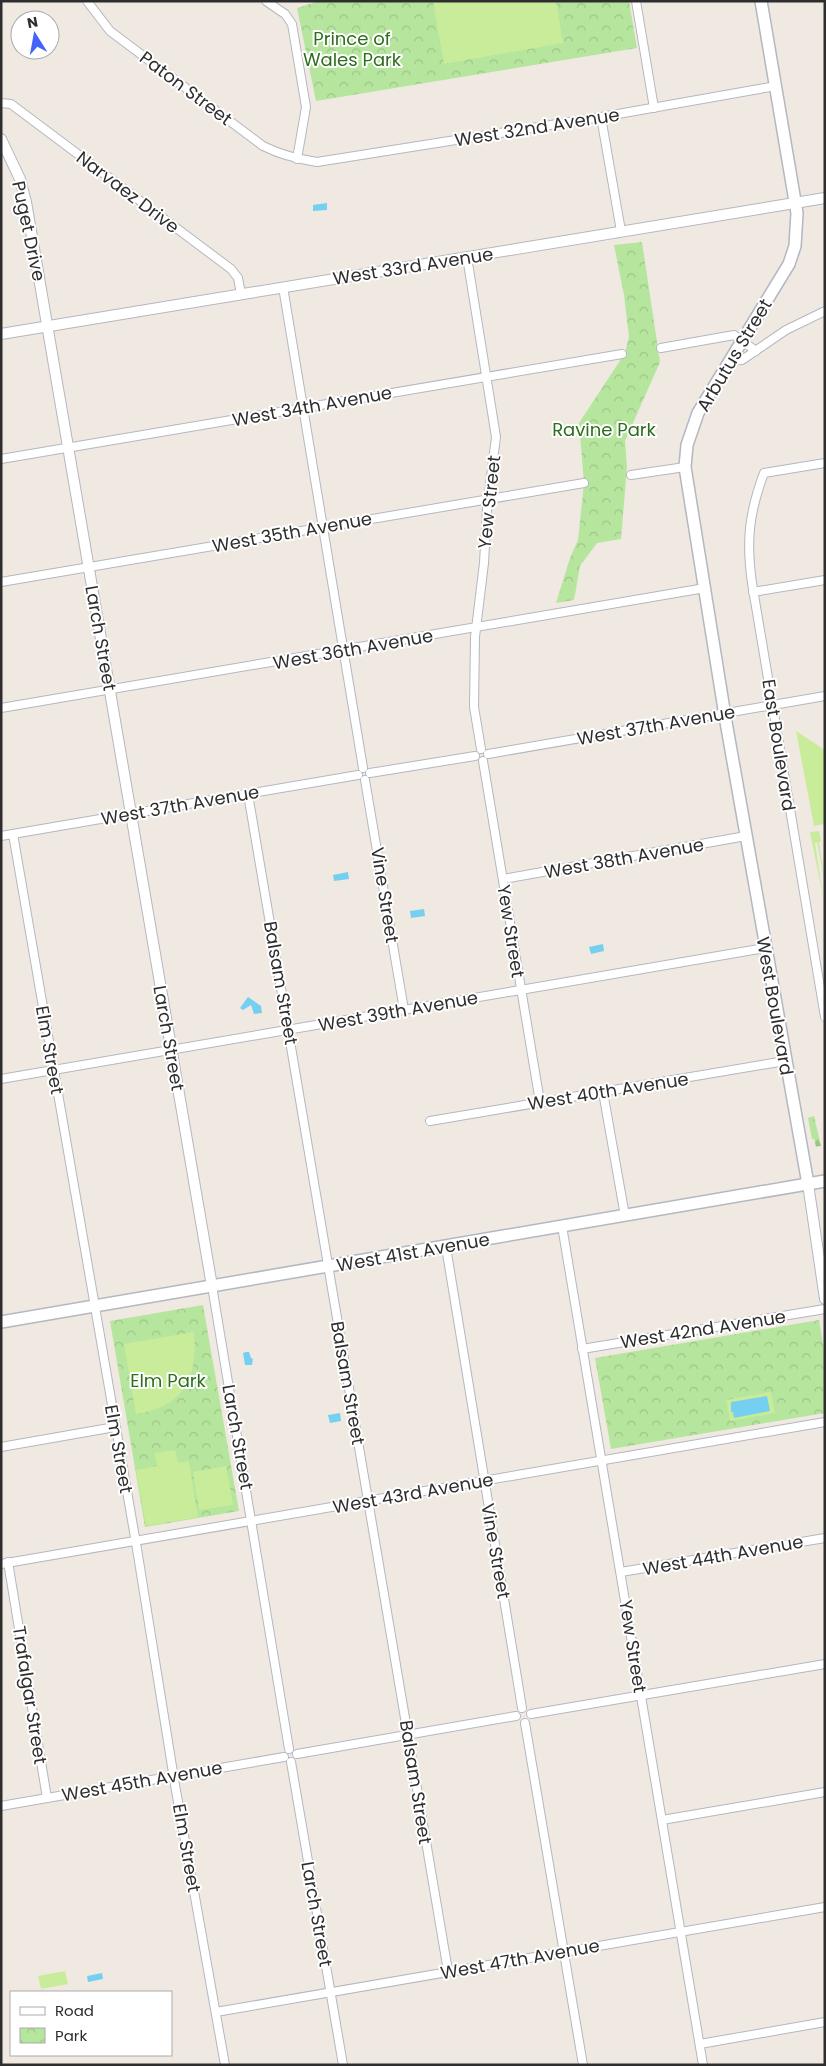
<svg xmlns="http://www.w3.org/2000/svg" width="826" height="2066" font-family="Poppins,sans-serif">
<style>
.forest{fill:url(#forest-firs)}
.park{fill:url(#park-crowns)}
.pitch{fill:#c9ec9a}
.water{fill:#75cff0}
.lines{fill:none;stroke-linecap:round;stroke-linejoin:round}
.minor-casing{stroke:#b4b7c1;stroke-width:10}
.tertiary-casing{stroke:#b4b7c1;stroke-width:12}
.secondary-casing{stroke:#b4b7c1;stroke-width:14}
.minor{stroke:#fff;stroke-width:8}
.tertiary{stroke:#fff;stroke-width:10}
.secondary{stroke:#fff;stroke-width:11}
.labels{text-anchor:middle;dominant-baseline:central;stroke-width:4;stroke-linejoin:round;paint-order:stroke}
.park-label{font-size:18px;fill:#2c6e1b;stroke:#fff}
.street-label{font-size:18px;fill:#2e2e2e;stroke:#fff}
</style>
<defs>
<pattern id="forest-firs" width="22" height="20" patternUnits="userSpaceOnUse" patternTransform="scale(1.25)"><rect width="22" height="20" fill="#b6e59e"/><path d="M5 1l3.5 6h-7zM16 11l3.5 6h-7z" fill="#9dc588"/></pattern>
<pattern id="park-crowns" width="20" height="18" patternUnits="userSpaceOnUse" patternTransform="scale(1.25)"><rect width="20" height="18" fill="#b6e59e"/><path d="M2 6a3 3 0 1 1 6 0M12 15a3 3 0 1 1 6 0" fill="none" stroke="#9dc588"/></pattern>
</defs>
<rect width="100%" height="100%" fill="#efe9e1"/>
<path class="forest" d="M 814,1116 L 821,1146 L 816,1147 L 814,1139 L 812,1139 L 808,1118 Z"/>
<g class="park">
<path d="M 319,1 L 629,1 L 637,48 L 316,101 L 297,8 Z"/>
<path d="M 642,242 L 660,362 L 625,441 L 627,467 L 621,539 L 597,543 L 580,566 L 574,600 L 556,603 L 570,558 L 578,540 L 584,483 L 579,423 L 625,353 L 629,337 L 624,295 L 614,245 Z"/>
<path d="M 203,1305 L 239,1511 L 145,1527 L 110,1321 Z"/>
<path d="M 819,1320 L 825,1355 L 825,1413 L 611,1449 L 595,1358 Z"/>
</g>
<g class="pitch">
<path d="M 433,1 L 556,1 L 563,43 L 444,64 Z"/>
<path d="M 796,731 L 825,750 L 825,824 L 814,826 Z"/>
<path d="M 819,831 L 821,841 L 819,842 L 825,884 L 817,842 L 815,843 L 823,896 L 810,832 Z"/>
<path d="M 194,1332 C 198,1378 184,1407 136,1414 L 124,1344 Z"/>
<path d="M 771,1392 L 775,1413 L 730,1421 L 726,1400 Z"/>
<path d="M 175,1450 L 178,1463 L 189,1461 L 198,1517 L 146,1526 L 136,1470 L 157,1466 L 155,1453 Z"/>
<path d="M 226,1466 L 233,1505 L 199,1510 L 193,1472 Z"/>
<path d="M 65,1971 L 68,1984 L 41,1989 L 38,1976 Z"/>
</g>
<g class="water">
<path d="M 327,203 L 327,210 L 313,211 L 313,205 Z"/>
<path d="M 348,872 L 349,879 L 334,881 L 333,875 Z"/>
<path d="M 424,909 L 425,916 L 411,918 L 410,911 Z"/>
<path d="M 603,944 L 604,951 L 591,954 L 589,947 Z"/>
<path d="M 248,997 L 261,1006 L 262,1013 L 254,1014 L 251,1005 L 243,1010 L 240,1008 Z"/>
<path d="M 246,1352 L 249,1352 L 251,1358 L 253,1359 L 252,1365 L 245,1365 L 243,1353 Z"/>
<path d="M 767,1396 L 770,1411 L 734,1418 L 733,1412 L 731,1412 L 731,1402 Z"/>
<path d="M 340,1413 L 341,1421 L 330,1423 L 328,1415 Z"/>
<path d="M 102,1973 L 103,1979 L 88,1982 L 87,1976 Z"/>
</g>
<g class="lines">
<g class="minor-casing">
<g id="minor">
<path d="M 87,1 L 110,31 L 263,146 C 281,155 297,159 317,162 L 601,117 L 776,86"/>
<path d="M 266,1 L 285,14 L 292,24 L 306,107 L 297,159"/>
<path d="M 636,1 L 654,108"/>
<path d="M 1,103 L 11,104 L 231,269 L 238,278 L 241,294"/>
<path d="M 601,117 L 621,231"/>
<path d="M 467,257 L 496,437 L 487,509 L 484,563 L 475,637 L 474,707 L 481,749"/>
<path d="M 283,287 L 363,768"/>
<path d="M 661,348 L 734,335 L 756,351"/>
<path d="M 729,361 L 742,360 L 786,330 L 825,311"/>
<path d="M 1,459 L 622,354"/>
<path d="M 825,463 L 764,473 C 749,513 746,541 752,583 L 825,1017"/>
<path d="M 631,475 L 685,467"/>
<path d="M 1,582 L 584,483"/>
<path d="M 753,592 L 825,580"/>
<path d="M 1,708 L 705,588"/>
<path d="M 488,754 L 825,696"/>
<path d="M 483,761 L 540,1102"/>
<path d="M 370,773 L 475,756"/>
<path d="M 365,780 L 404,1010"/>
<path d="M 248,794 L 448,1971"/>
<path d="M 13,834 L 137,1549 L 175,1785 L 225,2065"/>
<path d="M 1,836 L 358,775"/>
<path d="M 503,879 L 746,836"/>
<path d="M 1,1079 L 765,948"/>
<path d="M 603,1092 L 625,1216"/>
<path d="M 430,1121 L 785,1061"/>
<path d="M 562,1226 L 703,2065"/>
<path d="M 446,1247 L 522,1708"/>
<path d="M 212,1286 L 289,1749"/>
<path d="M 582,1349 L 825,1309"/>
<path d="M 1,1447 L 115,1427"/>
<path d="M 8,1562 L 47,1798"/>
<path d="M 1,1564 L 825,1422"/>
<path d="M 621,1572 L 825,1538"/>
<path d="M 531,1714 L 825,1664"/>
<path d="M 525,1723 L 583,2065"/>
<path d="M 297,1754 L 516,1716"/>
<path d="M 291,1762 L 343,2065"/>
<path d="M 1,1806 L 284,1757"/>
<path d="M 662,1820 L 825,1792"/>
<path d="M 216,2012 L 825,1907"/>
<path d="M 700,2044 L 825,2022"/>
</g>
</g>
<g class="tertiary-casing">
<g id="tertiary">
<path d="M 1,139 L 20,179 L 26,202 L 212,1286"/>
<path d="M 1,334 L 825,198"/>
<path d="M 808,1184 L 825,1299"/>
</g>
</g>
<g class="secondary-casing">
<g id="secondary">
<path d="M 761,1 L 797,213 L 795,246 L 789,264 L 698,413 L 687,445 L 685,467 L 726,722 L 808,1184"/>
<path d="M 1,1322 L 825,1181"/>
</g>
</g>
<use href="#minor" class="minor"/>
<use href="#tertiary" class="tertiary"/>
<use href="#secondary" class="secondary"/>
</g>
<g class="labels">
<g class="park-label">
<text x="352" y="38">Prince of<tspan x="352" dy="21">Wales Park</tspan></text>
<text x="604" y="429">Ravine Park</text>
<text x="168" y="1380">Elm Park</text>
</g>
<g class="street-label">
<text transform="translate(186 88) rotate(37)">Paton Street</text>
<text transform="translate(537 127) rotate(-9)">West 32nd Avenue</text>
<text transform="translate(128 192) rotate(37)">Narvaez Drive</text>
<text transform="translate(29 231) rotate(78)">Puget Drive</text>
<text transform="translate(413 266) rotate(-9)">West 33rd Avenue</text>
<text transform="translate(734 355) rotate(-59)">Arbutus Street</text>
<text transform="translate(312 406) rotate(-10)">West 34th Avenue</text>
<text transform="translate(489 502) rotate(-84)">Yew Street</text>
<text transform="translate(292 532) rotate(-10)">West 35th Avenue</text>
<text transform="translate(101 638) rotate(80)">Larch Street</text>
<text transform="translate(353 649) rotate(-10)">West 36th Avenue</text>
<text transform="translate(656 725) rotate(-10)">West 37th Avenue</text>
<text transform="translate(779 745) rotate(81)">East Boulevard</text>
<text transform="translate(180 805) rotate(-10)">West 37th Avenue</text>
<text transform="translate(624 858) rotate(-10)">West 38th Avenue</text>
<text transform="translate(385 895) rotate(81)">Vine Street</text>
<text transform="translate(511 931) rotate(81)">Yew Street</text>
<text transform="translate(281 983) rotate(80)">Balsam Street</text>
<text transform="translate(775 1006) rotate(80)">West Boulevard</text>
<text transform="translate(398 1011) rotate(-10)">West 39th Avenue</text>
<text transform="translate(169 1038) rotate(80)">Larch Street</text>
<text transform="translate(50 1050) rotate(80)">Elm Street</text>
<text transform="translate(608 1091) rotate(-9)">West 40th Avenue</text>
<text transform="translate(413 1252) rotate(-10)">West 41st Avenue</text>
<text transform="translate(703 1329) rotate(-9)">West 42nd Avenue</text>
<text transform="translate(348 1383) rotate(80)">Balsam Street</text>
<text transform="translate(238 1437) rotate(80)">Larch Street</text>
<text transform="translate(119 1449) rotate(80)">Elm Street</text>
<text transform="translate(413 1493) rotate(-10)">West 43rd Avenue</text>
<text transform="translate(496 1551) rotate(80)">Vine Street</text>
<text transform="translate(723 1555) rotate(-10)">West 44th Avenue</text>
<text transform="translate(633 1646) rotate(81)">Yew Street</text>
<text transform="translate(30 1695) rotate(81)">Trafalgar Street</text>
<text transform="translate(142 1781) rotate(-10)">West 45th Avenue</text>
<text transform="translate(416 1782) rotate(81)">Balsam Street</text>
<text transform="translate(187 1848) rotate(80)">Elm Street</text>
<text transform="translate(317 1914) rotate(80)">Larch Street</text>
<text transform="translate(520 1959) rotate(-10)">West 47th Avenue</text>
</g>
</g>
<rect width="826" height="2066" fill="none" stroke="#2e2e2e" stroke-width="5"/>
<rect x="10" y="1991" width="162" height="65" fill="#ffffff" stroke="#ababab"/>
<rect x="20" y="2007" width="25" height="8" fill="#ffffff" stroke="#ababab"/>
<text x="55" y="2016" font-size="15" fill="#2e2e2e">Road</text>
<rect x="20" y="2028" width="25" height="15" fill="url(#park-crowns)" stroke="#ababab"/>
<text x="55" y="2041" font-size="15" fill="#2e2e2e">Park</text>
<g transform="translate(35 35) rotate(349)"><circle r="24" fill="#ffffff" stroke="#ababab"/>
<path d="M0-4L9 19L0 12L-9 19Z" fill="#4264fb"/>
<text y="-8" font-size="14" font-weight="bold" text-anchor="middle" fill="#2e2e2e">N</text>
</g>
</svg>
